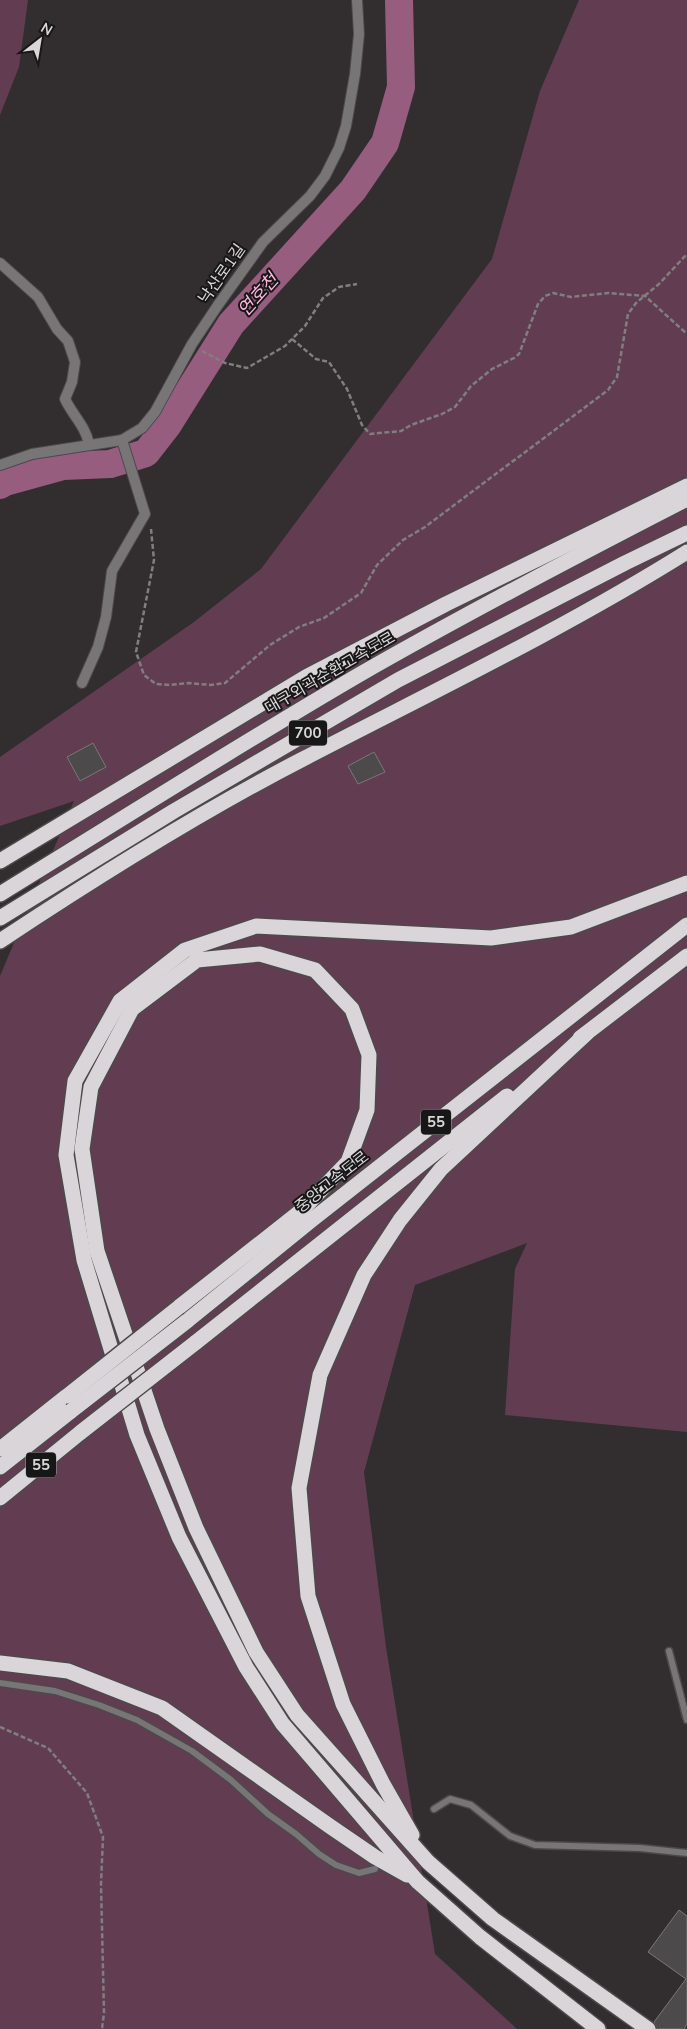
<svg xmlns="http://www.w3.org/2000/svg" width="687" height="2029" font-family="'Nunito Sans','Noto Sans KR',sans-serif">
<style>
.green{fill:#623d52}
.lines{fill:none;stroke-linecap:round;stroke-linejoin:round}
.river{stroke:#975d7e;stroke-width:28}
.building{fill:#4d4a4b;stroke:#7b7779}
.service-casing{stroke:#4d494b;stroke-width:9}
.minor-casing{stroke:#4d494b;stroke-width:12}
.tertiary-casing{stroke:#4d494b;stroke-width:12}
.motorway-casing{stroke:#4d494b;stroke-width:18}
.path{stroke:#817e7f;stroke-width:2.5;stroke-dasharray:5 2.5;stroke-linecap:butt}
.service{stroke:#777576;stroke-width:6}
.minor{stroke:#777576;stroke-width:10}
.tertiary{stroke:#777576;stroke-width:10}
.motorway{stroke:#dad5d8;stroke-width:15}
.motorway-bridge-casing{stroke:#4d494b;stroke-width:18;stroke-linecap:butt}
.motorway-bridge{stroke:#dad5d8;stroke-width:15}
.labels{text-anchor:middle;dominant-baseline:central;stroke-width:4;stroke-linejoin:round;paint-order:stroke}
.shield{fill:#181718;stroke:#9f9d9e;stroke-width:1}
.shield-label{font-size:15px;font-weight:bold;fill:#d9d6d7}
.street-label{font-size:16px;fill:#d9d6d7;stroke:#181718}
.water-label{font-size:18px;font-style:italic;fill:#ffb9e0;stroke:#181718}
</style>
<rect width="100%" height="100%" fill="#322e30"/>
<g class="green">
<path d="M 0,0 L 28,0 L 19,67 L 0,115 Z"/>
<path d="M 579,0 L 687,0 L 687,1432 L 505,1415 L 515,1269 L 527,1243 L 415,1285 L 364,1472 L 386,1647 L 435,1954 L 517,2029 L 0,2029 L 0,976 L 74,801 L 0,826 L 0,757 L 194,622 L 261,569 L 492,259 L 540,91 Z"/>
</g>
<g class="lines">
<path class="river" d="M 0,485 L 5,482 L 63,466 L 110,464 L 146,453 L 167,426 L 231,324 L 353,190 L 385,143 L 401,87 L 399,0"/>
</g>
<g class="building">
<path d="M 93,743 L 106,767 L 80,781 L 67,757 Z"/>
<path d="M 374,752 L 385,772 L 358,784 L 348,766 Z"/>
<path d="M 679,1910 L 687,1916 L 687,2024 L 684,2029 L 657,2029 L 654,2022 L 686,1979 L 648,1952 Z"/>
</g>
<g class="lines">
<g class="service-casing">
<g id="service">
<path d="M 669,1651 L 687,1720"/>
<path d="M 0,1683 L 55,1691 L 99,1705 L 137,1720 L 192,1751 L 231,1780 L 268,1814 L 296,1834 L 319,1854 L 336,1865 L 359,1873 L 375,1869"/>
<path d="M 434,1809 L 450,1799 L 471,1805 L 510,1836 L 535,1845 L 640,1848 L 687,1853"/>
</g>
</g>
<g class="minor-casing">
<g id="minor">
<path d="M 0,263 L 38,297 L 57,329 L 68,341 L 75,362 L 72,382 L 65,399 C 73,416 85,425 89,444"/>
<path d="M 82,683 L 98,647 L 106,617 L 112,571 L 145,514 L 122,440"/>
</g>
</g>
<g class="tertiary-casing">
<path id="tertiary" d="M 0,465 L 32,454 L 122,440 L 142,428 L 155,412 L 192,344 L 218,305 L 263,242 L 310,196 L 325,176 L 339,148 L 346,126 L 355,74 L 359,34 L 357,0"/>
</g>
<g class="motorway-casing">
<g id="motorway">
<path d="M 0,861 L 306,677 L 446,604 L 687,486"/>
<path d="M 0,894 C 119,821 237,746 357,676 C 465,614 576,556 687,499"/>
<path d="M 0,918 L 174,811 L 398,680 L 625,563 L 687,533"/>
<path d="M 0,941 C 98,876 198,813 303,759 C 432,692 564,629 687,552"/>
<path d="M 580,1038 L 687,956"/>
<path d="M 179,1307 L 301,1211 L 348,1162 L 367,1110 L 369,1055 L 352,1009 L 315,970 L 260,954 L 197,960 L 132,1009 L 91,1087 L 82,1149 L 97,1251 L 157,1429 L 196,1528 L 256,1652 L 297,1715 L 428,1862 L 493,1919 L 648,2029"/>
<path d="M 187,1321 L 313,1219 L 687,925"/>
<path d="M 195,1343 L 507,1096"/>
<path d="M 0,1449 L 67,1396"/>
<path d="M 0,1467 L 71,1411"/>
<path d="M 0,1498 L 81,1432"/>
<path d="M 0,1663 L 68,1671 L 162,1708 L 331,1827 L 375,1857 L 407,1875"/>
<path d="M 412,1835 L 383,1784 L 343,1704 L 308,1596 L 299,1488 L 320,1375 L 364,1275 L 400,1220 L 441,1169 L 587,1033"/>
<path d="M 598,2029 L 480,1937 L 418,1882 L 282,1723 L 246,1667 L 179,1537 L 137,1435 L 84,1260 L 66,1155 L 75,1081 L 120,1001 L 185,950 L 256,926 L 491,938 L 571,927 L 687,883"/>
</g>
</g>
<g class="path">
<path d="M 292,339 L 316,359 L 329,362 L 347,389 L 362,425 L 370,434 L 401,431 L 411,425 L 442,414 L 455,407 L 471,386 L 492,369 L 514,358 L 519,354 L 538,304 L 545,296 L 553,293 L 571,297 L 608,293 L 645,296 L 687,334"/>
<path d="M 202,351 L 225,363 L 247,368 L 285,346 L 305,326 L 323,298 L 339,287 L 357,284"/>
<path d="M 151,529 L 154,560 L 136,652 L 144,675 L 156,684 L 170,685 L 188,683 L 211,685 L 225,683 L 270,645 L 299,627 L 324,618 L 361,593 L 377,565 L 403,540 L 425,527 L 608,390 L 617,377 L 628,314 L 636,303 L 659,284 L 687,254"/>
<path d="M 0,1727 L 48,1748 L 87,1793 L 103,1837 L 101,1884 L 104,2013 L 102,2029"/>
</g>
<use href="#service" class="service"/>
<use href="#minor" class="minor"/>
<use href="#tertiary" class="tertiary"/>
<use href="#motorway" class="motorway"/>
<g class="motorway-bridge-casing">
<g id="motorway-bridge">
<path d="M 67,1396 L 179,1307"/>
<path d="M 71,1411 L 187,1321"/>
<path d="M 81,1432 L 195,1343"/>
</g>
</g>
<use href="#motorway-bridge" class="motorway-bridge"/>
</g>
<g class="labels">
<g class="shield">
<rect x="289" y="720.5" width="38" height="25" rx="4"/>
<rect x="421" y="1109.5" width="30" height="25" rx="4"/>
<rect x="26" y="1452.5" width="30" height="25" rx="4"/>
</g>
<g class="shield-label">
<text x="308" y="733">700</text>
<text x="436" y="1122">55</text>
<text x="41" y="1465">55</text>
</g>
<g class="street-label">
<text transform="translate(222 274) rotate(-55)">낙산로1길</text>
<text transform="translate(330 673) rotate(-30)">대구외곽순환고속도로</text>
<text transform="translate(332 1182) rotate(-38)">중앙고속도로</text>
</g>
<g class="water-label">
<text transform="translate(258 295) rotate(-48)">연호천</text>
</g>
</g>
<g transform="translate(40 40) rotate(31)" stroke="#181718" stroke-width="4" paint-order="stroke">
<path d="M0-4L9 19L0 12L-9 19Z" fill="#d9d6d7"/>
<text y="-8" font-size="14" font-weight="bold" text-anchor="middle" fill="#d9d6d7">N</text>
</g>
</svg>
